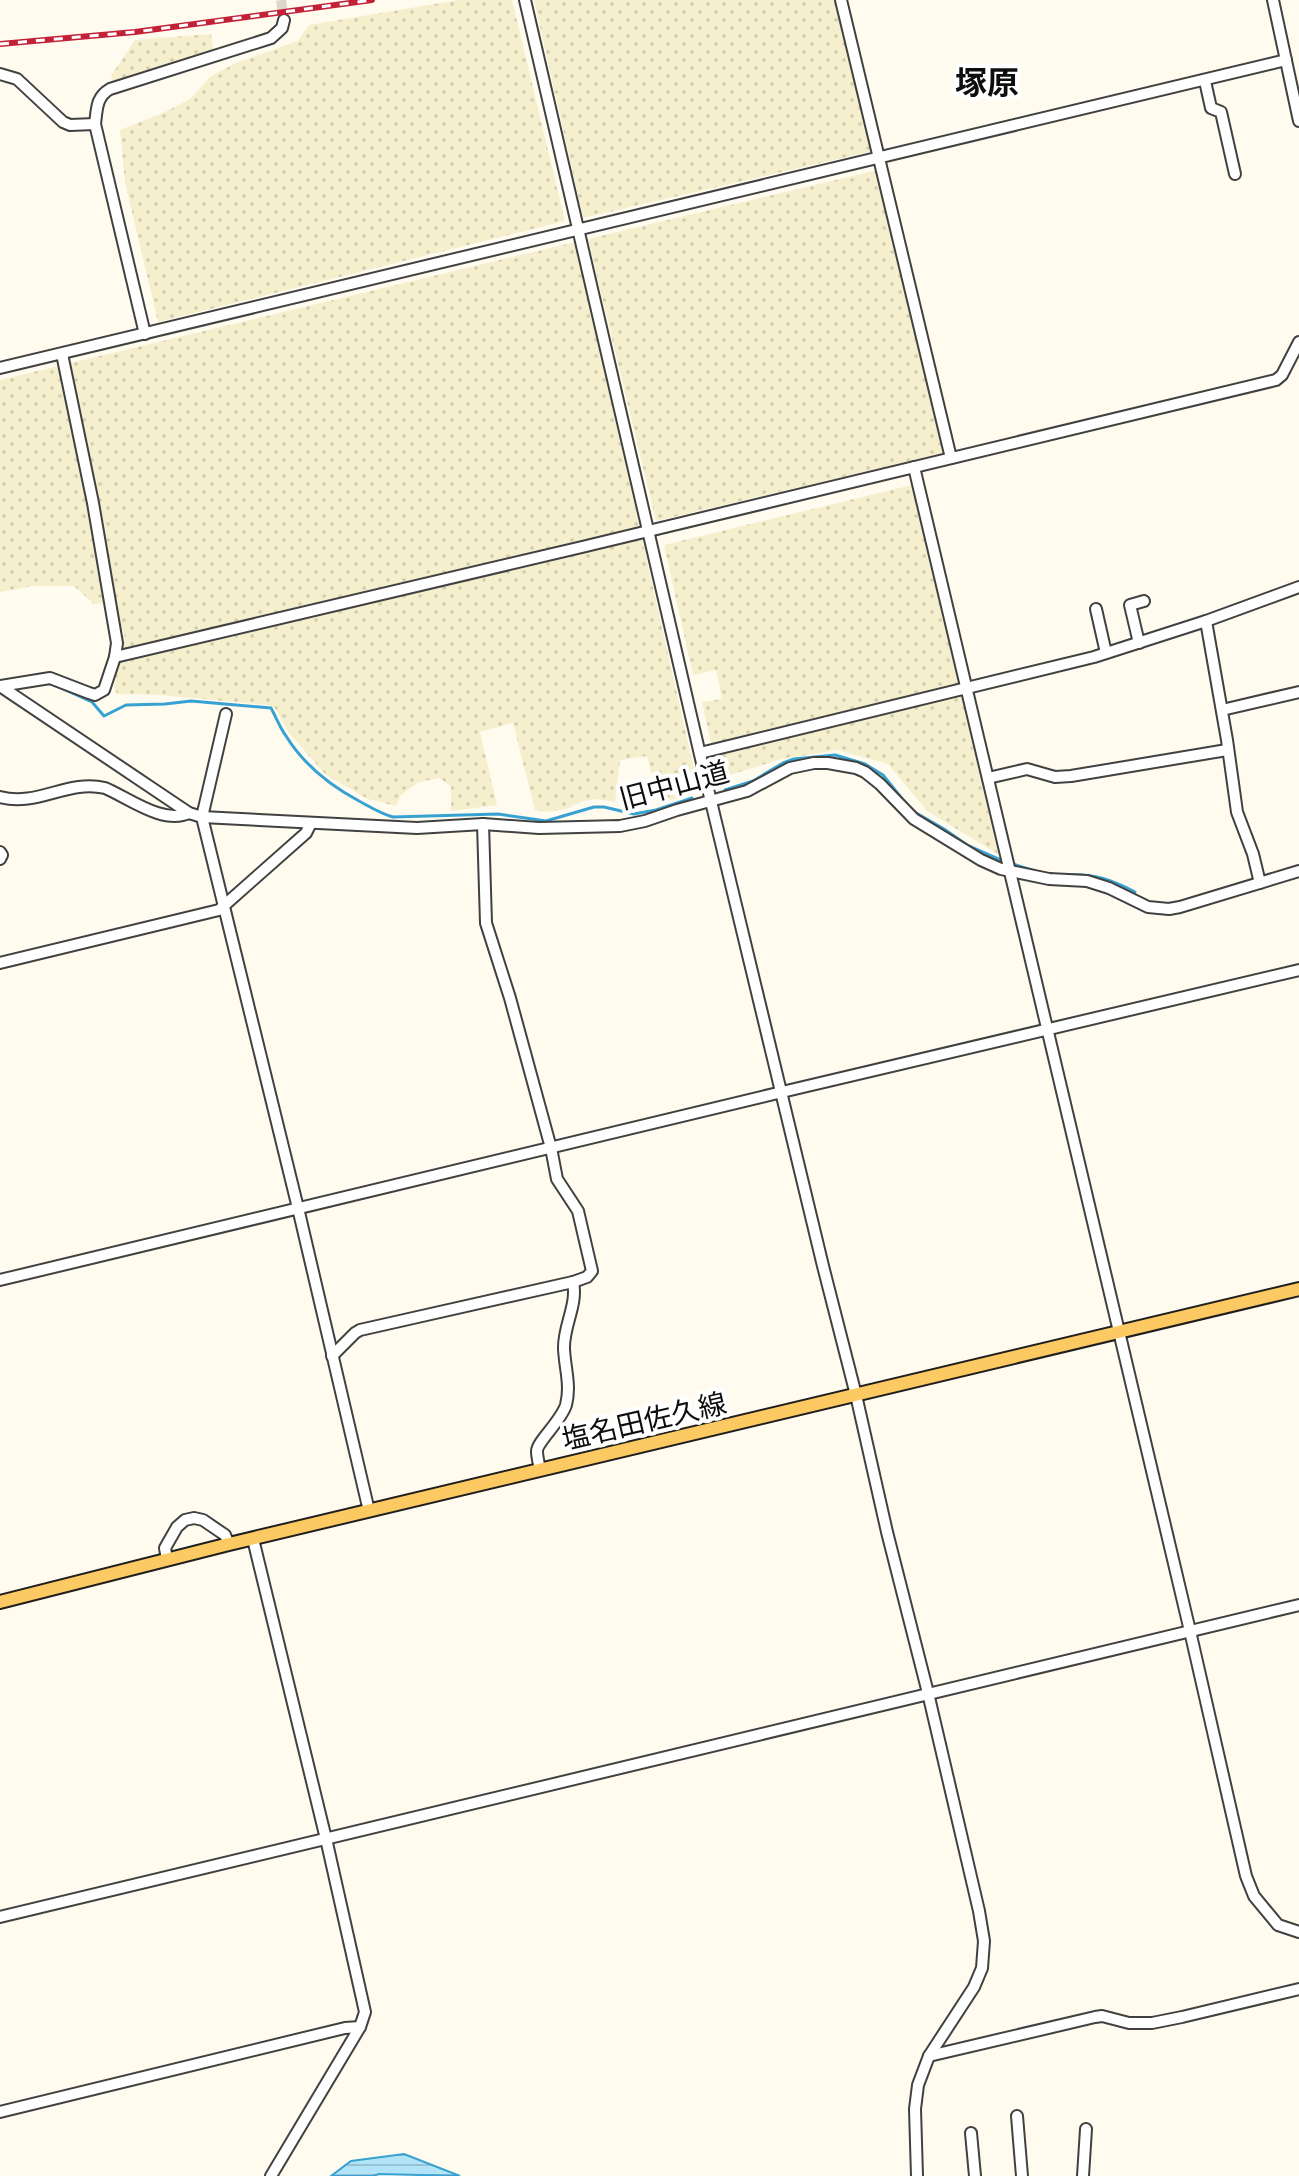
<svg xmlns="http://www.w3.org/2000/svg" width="1299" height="2176" font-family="Merriweather,'Noto Sans JP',serif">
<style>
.farmland{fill:url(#farmland-dots)}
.water{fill:url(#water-rules);stroke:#37a2d2;stroke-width:2}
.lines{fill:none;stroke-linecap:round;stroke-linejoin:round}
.stream{stroke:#37a2d2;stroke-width:3}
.minor-tunnel{stroke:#dbd7cd;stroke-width:10;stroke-dasharray:10 5;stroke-linecap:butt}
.minor-casing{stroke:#414141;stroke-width:14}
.major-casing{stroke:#1f1f1f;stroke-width:16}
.minor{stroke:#fff;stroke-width:10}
.major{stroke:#fdc962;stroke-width:12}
.rail-casing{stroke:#c32137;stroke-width:6}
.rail{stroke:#fff;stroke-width:3;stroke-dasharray:9;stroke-linecap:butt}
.labels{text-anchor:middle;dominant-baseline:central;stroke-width:8;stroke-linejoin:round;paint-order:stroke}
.street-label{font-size:28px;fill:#0e0e0e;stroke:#fff}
.quarter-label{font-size:32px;font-weight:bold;fill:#0e0e0e;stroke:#fff}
</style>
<defs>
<pattern id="farmland-dots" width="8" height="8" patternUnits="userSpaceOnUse" patternTransform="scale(2)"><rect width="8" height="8" fill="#f6efce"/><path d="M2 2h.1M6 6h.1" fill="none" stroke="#d2ccb0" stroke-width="1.8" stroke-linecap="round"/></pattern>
<pattern id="water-rules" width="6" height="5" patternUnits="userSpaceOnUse" patternTransform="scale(2)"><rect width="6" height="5" fill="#b2e4f8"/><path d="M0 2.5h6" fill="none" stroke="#98c2d3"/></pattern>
</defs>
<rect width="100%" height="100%" fill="#fffbef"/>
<g class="farmland">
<path d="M 458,0 L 512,0 L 565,221 L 158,322 L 125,182 L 120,130 L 165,112 L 190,99 L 211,76 L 236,63 L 298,41 L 309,25 Z"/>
<path d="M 534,0 L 836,0 L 873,151 L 583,218 Z"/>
<path d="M 211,34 L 214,53 L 113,81 L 111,76 L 135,40 Z"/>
<path d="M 878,170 L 948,452 L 656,521 L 588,239 Z"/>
<path d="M 575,242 L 699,791 L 659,804 L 647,756 L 620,760 L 615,802 L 597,799 L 583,801 L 566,809 L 548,812 L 535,810 L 513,723 L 480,732 L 497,805 L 451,811 L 451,787 L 440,778 L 419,782 L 401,795 L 396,806 L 368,799 L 326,775 L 289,733 L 275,708 L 267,705 L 161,695 L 117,694 L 114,686 L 125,638 L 114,602 L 94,604 L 74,586 L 33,586 L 0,592 L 0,380 Z"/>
<path d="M 912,485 L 998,854 L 927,811 L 888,764 L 837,750 L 782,759 L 719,778 L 702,702 L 722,699 L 716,670 L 693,675 L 664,545 Z"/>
</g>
<path class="water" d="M 404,2154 L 460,2176 L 379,2174 L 373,2176 L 331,2176 L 351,2161 Z"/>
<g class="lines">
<g class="stream">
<path d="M 43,684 L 50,683 L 92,702 L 104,716 L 126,705 L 165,704 L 191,701 L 271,708 C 276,717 280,728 286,736 C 304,765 329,785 359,801 C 370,807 381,814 393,817 L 498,814 L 546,821 L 594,807 L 604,807 L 634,814 L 656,810 L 692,798"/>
<path d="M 725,790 L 753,781 L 783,763 L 794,759 L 835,755 L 865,764 L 883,775 L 911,810 L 944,829 L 967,845 L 1001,860"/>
<path d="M 1013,864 L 1035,871"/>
<path d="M 1043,873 L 1059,875"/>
<path d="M 1067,875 C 1093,873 1112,880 1135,892"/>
</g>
<path class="minor-tunnel" d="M 281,0 L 284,20"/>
<g class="minor-casing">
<g id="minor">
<path d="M 525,0 L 708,789 L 823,1266 L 856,1395 L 887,1532 L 928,1693 L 979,1911 L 984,1941 L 982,1968 L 974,1987 L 929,2056 L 918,2085 L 915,2109 L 917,2176"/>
<path d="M 841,0 L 951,458"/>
<path d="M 1273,0 L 1299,121"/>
<path d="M 0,74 L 17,79 L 63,122 L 70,125 L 95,124"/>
<path d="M 1205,81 L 1211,108 L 1221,112 L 1235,174"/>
<path d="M 145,334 L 95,124 C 97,109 96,97 110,89 L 271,38 L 282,28 L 284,20"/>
<path d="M 0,368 L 1286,60"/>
<path d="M 914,467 L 1190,1631 L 1246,1876 L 1254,1896 L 1278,1925 L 1299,1932"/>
<path d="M 1096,609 L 1106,653"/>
<path d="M 1206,621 L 1227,740 L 1237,812 L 1253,854 L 1260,883"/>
<path d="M 1139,643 L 1130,605 L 1144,601"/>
<path d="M 115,657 L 582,547 L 1276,380 L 1282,375 L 1299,342"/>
<path d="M 0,686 L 189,813 L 202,817 L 417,828 L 483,824 L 539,828 L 620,826 L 645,821 L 677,810 L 747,791 L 790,768 L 814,763 L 828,763 L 856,768 L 865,772 L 880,784 L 914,819 L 981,860 L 1001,869 L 1049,879 L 1087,881 L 1109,888 L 1148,907 L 1169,909 L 1180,907 L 1299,871"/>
<path d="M 0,686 L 50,678 L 89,693 L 95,695 L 104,690 L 115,657 L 117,643 L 93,503 L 62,354"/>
<path d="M 1222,710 L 1299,692"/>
<path d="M 226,714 L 202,817 L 298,1208 L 369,1511"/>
<path d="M 700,753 L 1094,657 L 1206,621 L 1299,587"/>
<path d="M 988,778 L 1027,769 L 1055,777 L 1071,776 L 1227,750"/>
<path d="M 0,797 C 38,807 68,779 105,788 C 129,798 163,825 189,813"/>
<path d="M 483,824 L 486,923 L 510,998 L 551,1148 L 557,1179 L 578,1211 L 592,1271 L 587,1277 L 573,1282 C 578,1305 563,1326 564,1349 C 565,1369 571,1385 566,1405 C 561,1421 537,1442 537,1451 C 537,1457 539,1464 540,1470"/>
<path d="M 0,852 L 2,855 L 0,859"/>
<path d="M 0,963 L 219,910 L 306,833 L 311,823"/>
<path d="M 0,1280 L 782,1092 L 1299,970"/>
<path d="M 332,1356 L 355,1333 L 360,1330 L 573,1282"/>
<path d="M 253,1539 L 327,1843 L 365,2012 L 360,2027 L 271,2176"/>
<path d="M 167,1559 L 165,1548 L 177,1527 L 185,1520 L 194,1518 L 203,1520 L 225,1535 L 229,1544"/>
<path d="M 0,1917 L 1299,1605"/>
<path d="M 929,2056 L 1095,2017 L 1102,2016 L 1129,2023 L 1152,2023 L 1182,2017 L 1299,1989"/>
<path d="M 0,2112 L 345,2028 L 360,2027"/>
<path d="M 1017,2116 L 1022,2176"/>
<path d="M 971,2133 L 975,2176"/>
<path d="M 1083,2176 L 1086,2129"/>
</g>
</g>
<g class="major-casing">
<path id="major" d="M 0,1602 L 229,1544 L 1299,1289"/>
</g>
<use href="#minor" class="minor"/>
<use href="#major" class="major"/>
<g class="rail-casing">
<path id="rail" d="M 0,44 L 135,32 L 372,0"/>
</g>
<use href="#rail" class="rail"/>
</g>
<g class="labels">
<g class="street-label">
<text transform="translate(674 785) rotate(-15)">旧中山道</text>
<text transform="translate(644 1421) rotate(-13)">塩名田佐久線</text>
</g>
<g class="quarter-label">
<text x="987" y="83">塚原</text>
</g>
</g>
</svg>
